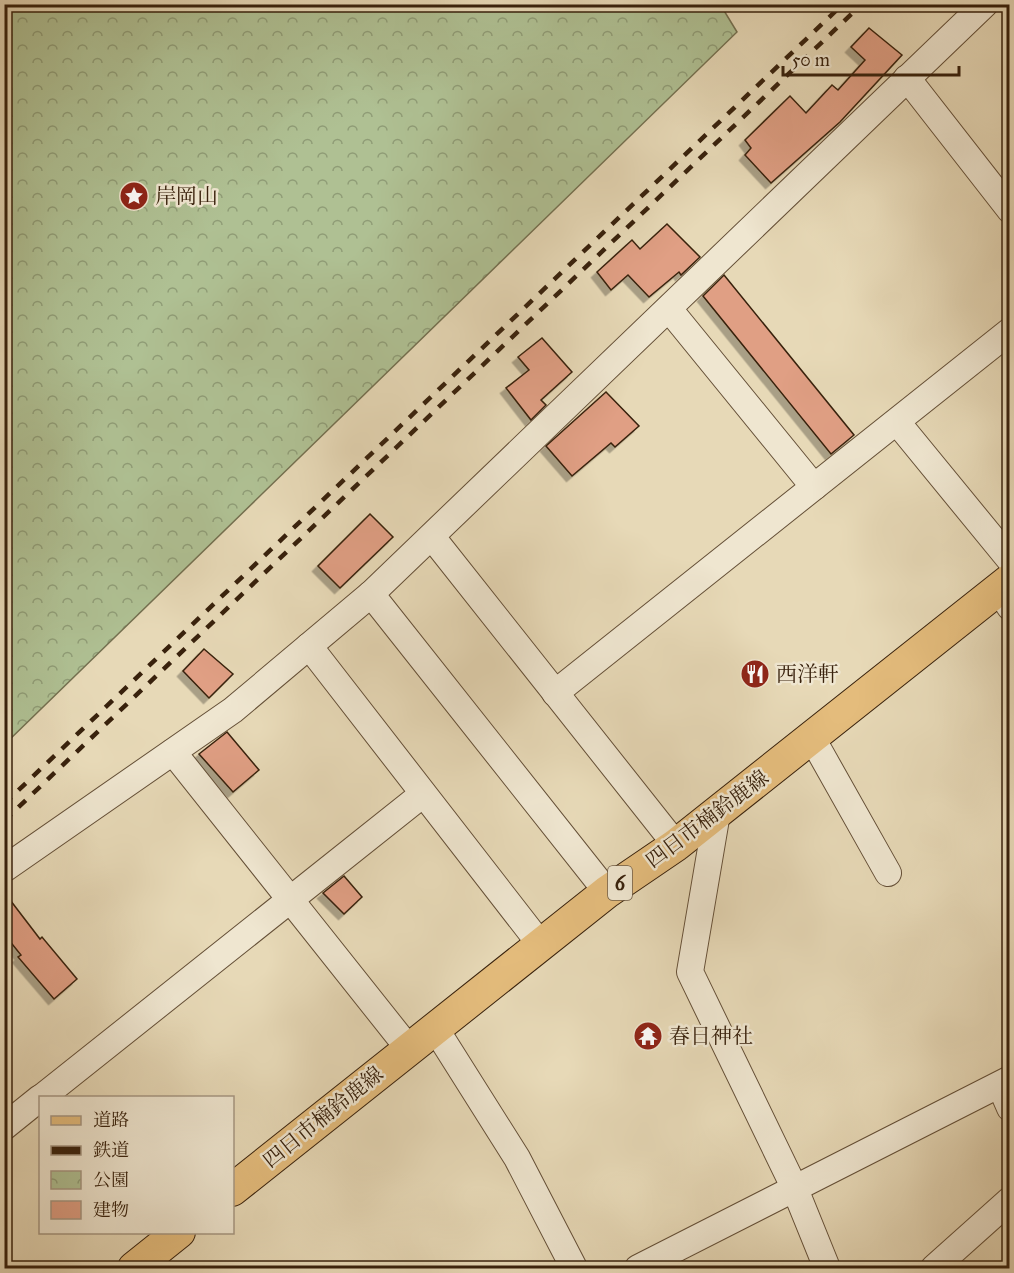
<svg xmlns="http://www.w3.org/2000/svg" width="1014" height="1273" font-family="'IM FELL Great Primer','Noto Serif JP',serif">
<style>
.park{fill:url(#park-crowns);stroke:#747050;stroke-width:1.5}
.building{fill:#e09f84;stroke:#38210c;stroke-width:1.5;filter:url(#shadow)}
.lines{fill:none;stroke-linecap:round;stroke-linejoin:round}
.minor-casing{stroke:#644f37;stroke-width:28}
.major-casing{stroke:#38210c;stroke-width:34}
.minor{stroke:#efe6d0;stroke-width:26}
.major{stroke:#e4bc7c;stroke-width:32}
.rail{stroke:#38210c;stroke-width:4.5;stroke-dasharray:10 10;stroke-linecap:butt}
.labels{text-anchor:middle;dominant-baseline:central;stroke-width:5;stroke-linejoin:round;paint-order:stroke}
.shield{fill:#efe6d0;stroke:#6f5c47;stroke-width:1.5}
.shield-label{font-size:20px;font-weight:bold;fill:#38210c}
.poi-label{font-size:21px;fill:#38210c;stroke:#efe6d0;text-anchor:start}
.street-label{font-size:21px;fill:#38210c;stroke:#efe6d0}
</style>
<defs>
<pattern id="park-crowns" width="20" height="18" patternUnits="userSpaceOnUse" patternTransform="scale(1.5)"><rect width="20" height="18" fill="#afc093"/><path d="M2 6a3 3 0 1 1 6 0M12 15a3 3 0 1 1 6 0" fill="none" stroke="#8f9c76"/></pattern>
<filter id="shadow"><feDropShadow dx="-5.5" dy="5.5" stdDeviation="0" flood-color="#0004"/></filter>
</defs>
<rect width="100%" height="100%" fill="#e7d9b7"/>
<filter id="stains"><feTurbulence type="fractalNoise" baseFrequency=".00333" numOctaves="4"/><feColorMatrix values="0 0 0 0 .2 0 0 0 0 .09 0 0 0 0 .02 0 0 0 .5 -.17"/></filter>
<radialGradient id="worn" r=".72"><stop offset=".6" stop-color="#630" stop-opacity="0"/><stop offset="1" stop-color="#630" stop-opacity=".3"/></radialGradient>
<path class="park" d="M 5,4 L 720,4 L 737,32 L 5,744 Z"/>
<g class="building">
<path d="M 869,28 L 902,55 L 840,122 L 771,183 L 745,155 L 751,148 L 745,140 L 790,96 L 806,113 L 832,85 L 838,90 L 865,60 L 851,47 Z"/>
<path d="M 667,224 L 700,257 L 681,275 L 679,272 L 649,297 L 628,275 L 611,290 L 597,272 L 632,240 L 640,249 Z"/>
<path d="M 724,275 L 854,435 L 831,454 L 703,296 Z"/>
<path d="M 542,338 L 572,372 L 541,400 L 546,405 L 531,420 L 506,388 L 529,370 L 518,357 Z"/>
<path d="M 606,392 L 639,426 L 615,447 L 611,443 L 572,476 L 546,446 Z"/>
<path d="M 370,514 L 393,537 L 340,588 L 318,566 Z"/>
<path d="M 204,649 L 233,674 L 209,698 L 183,671 Z"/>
<path d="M 227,732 L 259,770 L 233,792 L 199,754 Z"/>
<path d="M 344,876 L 362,897 L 344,914 L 323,893 Z"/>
<path d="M 4,892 L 40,939 L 42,937 L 77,979 L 54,999 L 18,957 L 21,955 L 4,934 Z"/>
</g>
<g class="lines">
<g class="minor-casing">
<g id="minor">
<path d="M 907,78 L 1010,210"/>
<path d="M 669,309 L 814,487"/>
<path d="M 897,422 L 1010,560"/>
<path d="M 432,537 L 676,845"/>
<path d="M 998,589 L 1010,607"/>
<path d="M 371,594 L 607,892"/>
<path d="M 309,646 L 541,945"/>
<path d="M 555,693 L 1010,331"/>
<path d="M 812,738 L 888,873"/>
<path d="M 173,752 L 409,1049"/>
<path d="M 717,813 L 690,972 L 795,1189 L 827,1268"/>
<path d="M 4,869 L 233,710 L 371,594 L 985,4"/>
<path d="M 435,1028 L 517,1158 L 574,1268"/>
<path d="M 1000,1085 L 1010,1108"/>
<path d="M 41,1098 L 423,794"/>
<path d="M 4,1127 L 40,1098"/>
<path d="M 638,1268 L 1010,1079"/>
<path d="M 934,1268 L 1010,1200"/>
</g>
</g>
<g class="major-casing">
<g id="major">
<path d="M 232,1190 L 607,892 L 676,845 L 1010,580"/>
<path d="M 134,1268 L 179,1232"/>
</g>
</g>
<use href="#minor" class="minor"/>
<use href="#major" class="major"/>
<g class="rail">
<path d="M 4,804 L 843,4"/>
<path d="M 4,821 L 862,4"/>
</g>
</g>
<defs>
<g id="sight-disc" transform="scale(1.5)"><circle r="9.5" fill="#8f2418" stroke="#efe6d0"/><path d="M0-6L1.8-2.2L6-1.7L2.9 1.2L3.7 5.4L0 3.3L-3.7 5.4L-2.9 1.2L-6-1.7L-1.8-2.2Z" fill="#fff"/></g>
<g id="restaurant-disc" transform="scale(1.5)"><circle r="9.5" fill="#8f2418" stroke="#efe6d0"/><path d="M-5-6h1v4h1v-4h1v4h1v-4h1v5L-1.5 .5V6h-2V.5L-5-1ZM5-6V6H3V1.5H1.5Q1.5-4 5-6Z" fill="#fff"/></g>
<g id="temple-disc" transform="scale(1.5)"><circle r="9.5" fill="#8f2418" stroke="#efe6d0"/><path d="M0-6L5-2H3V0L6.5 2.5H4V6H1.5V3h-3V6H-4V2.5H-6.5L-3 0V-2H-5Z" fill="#fff"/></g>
</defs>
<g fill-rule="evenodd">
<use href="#sight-disc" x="134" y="196"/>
<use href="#restaurant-disc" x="755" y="674"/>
<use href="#temple-disc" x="648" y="1036"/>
</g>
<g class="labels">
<rect class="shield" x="608" y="866" width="24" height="34" rx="4.5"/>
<g class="shield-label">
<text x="620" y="883">6</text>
</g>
<g class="poi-label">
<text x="155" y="196">岸岡山</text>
<text x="776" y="674">西洋軒</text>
<text x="669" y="1036">春日神社</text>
</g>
<g class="street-label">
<text transform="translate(707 819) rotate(-37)">四日市楠鈴鹿線</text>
<text transform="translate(323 1117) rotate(-39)">四日市楠鈴鹿線</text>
</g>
</g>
<rect width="1014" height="1273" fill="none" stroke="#e7d9b7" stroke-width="24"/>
<rect x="6" y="6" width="1002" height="1261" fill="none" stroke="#38210c" stroke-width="3"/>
<rect x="12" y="12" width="990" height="1249" fill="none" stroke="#38210c" stroke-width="1.5"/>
<rect x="39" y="1096" width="195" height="138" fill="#efe6d0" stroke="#a69782" stroke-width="1.5"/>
<rect x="51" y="1116" width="30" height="9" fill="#e4bc7c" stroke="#a69782" stroke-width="1.5"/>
<text x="93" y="1126" font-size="18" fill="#38210c">道路</text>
<rect x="51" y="1146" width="30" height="9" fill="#38210c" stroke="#a69782" stroke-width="1.5"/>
<text x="93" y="1156" font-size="18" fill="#38210c">鉄道</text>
<rect x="51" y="1171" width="30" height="18" fill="url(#park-crowns)" stroke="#a69782" stroke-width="1.5"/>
<text x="93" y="1186" font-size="18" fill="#38210c">公園</text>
<rect x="51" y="1201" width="30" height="18" fill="#e09f84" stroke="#a69782" stroke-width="1.5"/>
<text x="93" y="1216" font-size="18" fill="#38210c">建物</text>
<path d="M783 66v9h176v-9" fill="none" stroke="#38210c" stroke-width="3"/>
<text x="792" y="66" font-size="18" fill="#38210c" stroke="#efe6d0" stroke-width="4.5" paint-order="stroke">50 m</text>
<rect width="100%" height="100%" filter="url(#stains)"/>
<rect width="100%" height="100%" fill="url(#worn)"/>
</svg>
